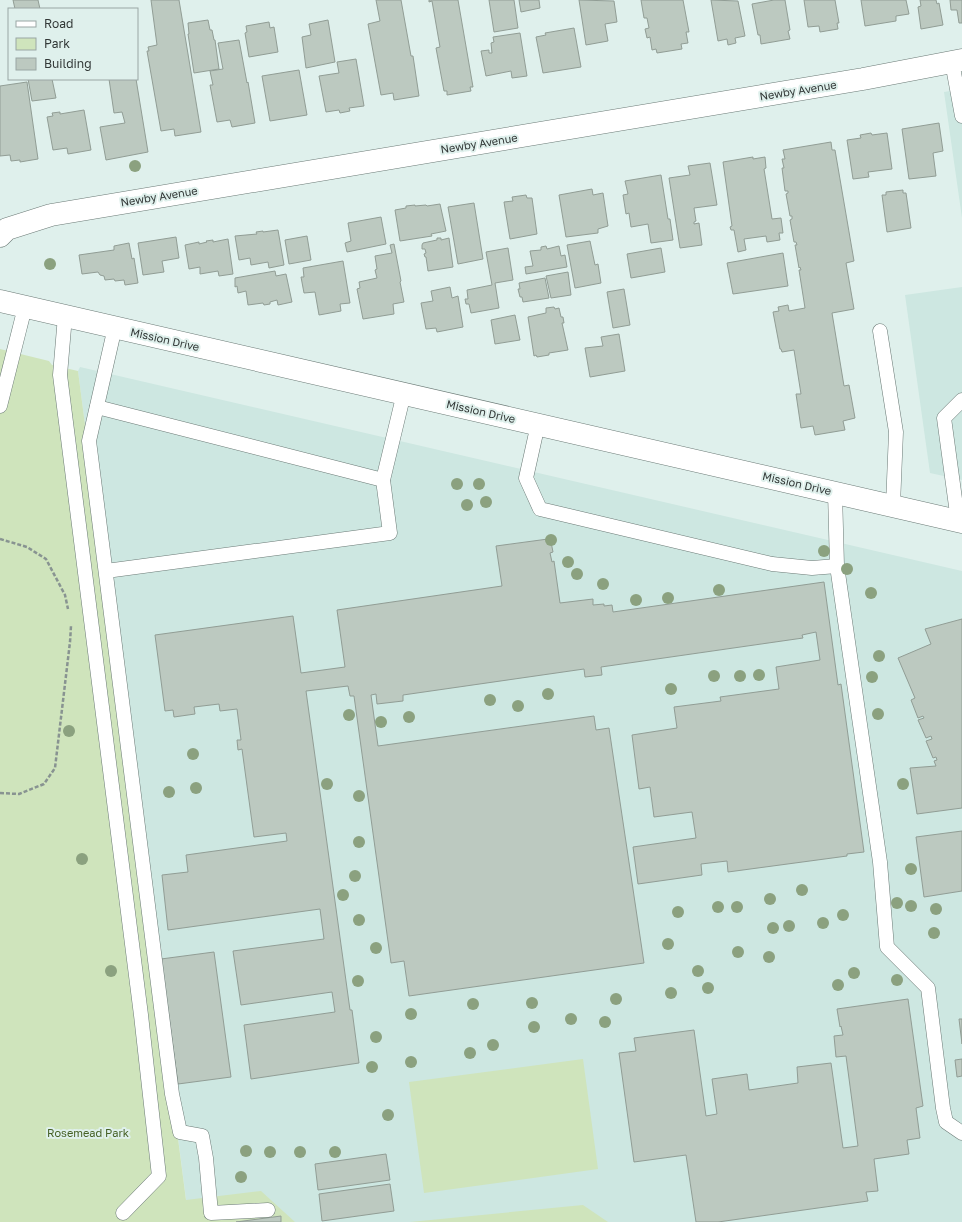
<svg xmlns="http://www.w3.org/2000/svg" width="962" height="1222" font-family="'Golos Text',sans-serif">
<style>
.built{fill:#cde7e1}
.green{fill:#cfe4bc}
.building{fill:#bcc9c0;stroke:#919d95}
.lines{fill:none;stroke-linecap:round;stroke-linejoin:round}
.service-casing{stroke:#6b7a76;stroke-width:15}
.tertiary-casing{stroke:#6b7a76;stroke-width:23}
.secondary-casing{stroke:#6b7a76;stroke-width:23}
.path{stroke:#889391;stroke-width:2.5;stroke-dasharray:4 2;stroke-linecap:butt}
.service{stroke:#fff;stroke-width:14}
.tertiary{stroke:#fff;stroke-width:22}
.secondary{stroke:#fff;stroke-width:22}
.tree{fill:#8ba17f}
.labels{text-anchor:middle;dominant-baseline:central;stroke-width:4;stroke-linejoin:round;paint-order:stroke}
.street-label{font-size:11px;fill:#323837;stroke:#dff0ec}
.park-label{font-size:11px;fill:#466126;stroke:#dff0ec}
</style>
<rect width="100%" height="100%" fill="#dff0ec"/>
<g class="built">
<path d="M 962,89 L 962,218 L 944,92 Z"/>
<path d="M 962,287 L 962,480 L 930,473 L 905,295 Z"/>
<path d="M 80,367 L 962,571 L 962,1222 L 189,1222 L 78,371 Z"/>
</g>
<g class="green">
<path d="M 0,349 L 49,361 L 52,365 L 78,371 L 186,1200 L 261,1191 L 295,1222 L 0,1222 Z"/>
<path d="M 583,1059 L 598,1169 L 424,1193 L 409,1082 Z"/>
<path d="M 583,1205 L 608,1222 L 410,1222 Z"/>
</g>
<g class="building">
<path d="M 13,0 L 38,0 L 40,9 L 15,9 Z"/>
<path d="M 151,0 L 179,0 L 201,132 L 175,136 L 174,129 L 161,131 L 147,51 L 149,51 L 148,47 L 157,45 Z"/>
<path d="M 376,0 L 401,0 L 411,56 L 413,56 L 419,96 L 394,100 L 393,93 L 381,95 L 368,24 L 380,21 Z"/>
<path d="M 429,0 L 458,0 L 473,87 L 470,87 L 471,91 L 447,95 L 447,91 L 444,91 L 436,48 L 440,47 L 432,1 L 429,2 Z"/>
<path d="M 489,0 L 514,0 L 518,28 L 494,32 Z"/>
<path d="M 519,0 L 539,0 L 540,8 L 521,12 Z"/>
<path d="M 579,0 L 614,1 L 617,22 L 605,24 L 608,41 L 586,45 Z"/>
<path d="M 641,0 L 683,0 L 689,32 L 686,32 L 688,43 L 681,44 L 682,49 L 657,53 L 656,49 L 652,50 L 650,37 L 647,38 L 645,29 L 649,28 L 647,18 L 644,18 Z"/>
<path d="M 711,0 L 738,1 L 745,36 L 735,38 L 736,43 L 728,45 L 727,39 L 718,41 Z"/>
<path d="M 774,0 L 785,0 L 790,30 L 788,31 L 790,39 L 761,44 L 760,35 L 758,35 L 752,4 Z"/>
<path d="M 804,0 L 835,0 L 839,23 L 837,23 L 838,29 L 820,32 L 819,26 L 808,27 Z"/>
<path d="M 861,0 L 906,0 L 909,14 L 896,16 L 896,21 L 865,26 Z"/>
<path d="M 920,0 L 936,0 L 937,4 L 939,3 L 943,25 L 921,29 L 918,7 L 921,6 Z"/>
<path d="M 950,0 L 962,0 L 962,23 L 959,23 L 957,10 L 951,10 Z"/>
<path d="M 208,20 L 210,30 L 212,30 L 214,40 L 215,40 L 219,69 L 194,73 L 188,34 L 189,34 L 188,23 Z"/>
<path d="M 328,20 L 335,62 L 306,68 L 302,37 L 311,35 L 309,24 Z"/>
<path d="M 269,22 L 270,28 L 274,27 L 278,52 L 249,57 L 245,33 L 247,32 L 246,26 Z"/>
<path d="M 574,28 L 581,67 L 543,73 L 536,37 L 546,35 L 545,33 Z"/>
<path d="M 520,33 L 527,76 L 512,78 L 511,71 L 486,76 L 481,51 L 489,50 L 489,53 L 492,53 L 491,43 L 494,42 L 493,37 Z"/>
<path d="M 239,40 L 247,83 L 248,82 L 255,123 L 232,127 L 230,120 L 217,122 L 210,85 L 213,85 L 210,71 L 223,69 L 218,43 Z"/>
<path d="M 356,59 L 364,106 L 349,108 L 350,111 L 340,113 L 339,110 L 326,112 L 319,76 L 339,73 L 337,62 Z"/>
<path d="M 299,70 L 307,115 L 270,121 L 262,76 Z"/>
<path d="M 28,79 L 52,79 L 56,98 L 32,101 Z"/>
<path d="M 109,79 L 136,79 L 148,152 L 106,160 L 100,127 L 125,123 L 122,112 L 114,113 Z"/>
<path d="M 27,82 L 38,159 L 20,162 L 20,160 L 11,161 L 10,155 L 0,156 L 0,86 Z"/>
<path d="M 84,110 L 91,150 L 68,154 L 67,148 L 53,150 L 47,117 L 53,116 L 52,113 L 60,112 L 60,114 Z"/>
<path d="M 939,123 L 943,151 L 933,153 L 936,176 L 909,179 L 902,129 Z"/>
<path d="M 871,133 L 872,135 L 887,133 L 892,169 L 868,172 L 869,177 L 853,179 L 847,140 L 861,138 L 860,135 Z"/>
<path d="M 831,142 L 832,150 L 835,150 L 854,261 L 846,263 L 854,309 L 832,313 L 844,386 L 849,385 L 855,418 L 843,421 L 845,430 L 815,435 L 813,426 L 801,428 L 796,394 L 801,394 L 794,350 L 782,352 L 781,349 L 780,349 L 773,312 L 779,311 L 778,307 L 788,305 L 789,311 L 805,308 L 799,270 L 801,270 L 800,267 L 799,268 L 795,245 L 797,245 L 796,242 L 794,242 L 790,220 L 792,219 L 792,216 L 790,216 L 786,194 L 788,193 L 788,191 L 785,191 L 782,168 L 784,168 L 782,159 L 785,159 L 783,150 Z"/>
<path d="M 753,157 L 753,159 L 765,157 L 766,168 L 764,169 L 772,219 L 781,218 L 783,233 L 779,233 L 780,240 L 767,242 L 766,236 L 744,239 L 746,250 L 738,252 L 734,230 L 731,230 L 730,227 L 732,226 L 723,162 Z"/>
<path d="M 710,163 L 717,205 L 694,208 L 696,221 L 694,222 L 694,224 L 699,223 L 702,245 L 680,248 L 669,178 L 690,175 L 688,166 Z"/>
<path d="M 661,175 L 668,219 L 670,219 L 673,240 L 651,243 L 648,224 L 631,227 L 629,213 L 626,214 L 623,195 L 628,194 L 625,181 Z"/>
<path d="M 592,189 L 593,195 L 603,193 L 608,226 L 598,229 L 598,233 L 566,237 L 559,195 Z"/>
<path d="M 903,190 L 903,193 L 906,193 L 911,228 L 887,232 L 882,195 L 886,195 L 886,192 Z"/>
<path d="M 526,195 L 527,198 L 532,198 L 537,234 L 510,239 L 504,202 L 513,201 L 512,197 Z"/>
<path d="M 474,203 L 483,259 L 458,264 L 448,207 Z"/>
<path d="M 440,204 L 446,231 L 431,234 L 432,236 L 400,241 L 395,210 L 406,208 L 406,206 L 415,205 L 415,206 L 426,205 L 427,206 Z"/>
<path d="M 381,217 L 386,244 L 347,252 L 345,243 L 351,241 L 348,223 Z"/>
<path d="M 278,230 L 284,265 L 269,268 L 268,262 L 251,265 L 250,258 L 239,260 L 235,236 L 257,234 L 256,232 L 263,231 L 263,232 Z"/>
<path d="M 307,236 L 311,260 L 289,264 L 285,240 Z"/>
<path d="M 176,237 L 179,258 L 162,261 L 164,272 L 143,275 L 138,243 Z"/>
<path d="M 437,238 L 441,238 L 441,240 L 449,238 L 453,267 L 428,271 L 426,257 L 425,257 L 424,254 L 426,253 L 425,249 L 422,249 L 422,245 L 423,243 L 437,240 Z"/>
<path d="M 228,239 L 233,274 L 219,276 L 218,271 L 200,274 L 200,267 L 189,269 L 185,245 L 199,242 L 199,244 L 207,242 L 206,241 L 213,240 L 213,242 Z"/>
<path d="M 590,241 L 595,265 L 598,264 L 601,283 L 575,288 L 567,245 Z"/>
<path d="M 129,243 L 132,259 L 134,258 L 138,283 L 125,285 L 124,280 L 115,281 L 114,279 L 105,280 L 104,276 L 100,275 L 98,272 L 82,274 L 79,255 L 114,250 L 114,246 Z"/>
<path d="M 394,244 L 401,281 L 400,282 L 404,302 L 393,304 L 394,314 L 363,319 L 357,289 L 360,288 L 359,282 L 377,278 L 375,270 L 377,269 L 375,256 L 392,253 L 390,245 Z"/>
<path d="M 546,246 L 547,249 L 559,246 L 561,256 L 565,255 L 567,267 L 526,274 L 525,267 L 533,266 L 530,251 L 541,250 L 541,247 Z"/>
<path d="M 508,248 L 513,280 L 495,283 L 499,308 L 471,313 L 469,304 L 466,304 L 465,299 L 468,299 L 467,290 L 492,285 L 486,252 Z"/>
<path d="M 661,248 L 665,272 L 631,278 L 627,254 Z"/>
<path d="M 783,253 L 788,286 L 733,294 L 727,263 Z"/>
<path d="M 343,261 L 350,303 L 340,304 L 341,311 L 319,315 L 315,292 L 304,293 L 301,277 L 304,277 L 303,268 Z"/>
<path d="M 275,271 L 276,276 L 286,274 L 292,302 L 278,305 L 277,300 L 270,302 L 270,304 L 264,305 L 263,303 L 248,305 L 246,291 L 238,293 L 237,286 L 235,287 L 235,278 Z"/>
<path d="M 568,272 L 571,295 L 551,298 L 546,276 Z"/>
<path d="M 545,278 L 549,298 L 523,302 L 522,297 L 520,297 L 518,289 L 520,289 L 519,283 Z"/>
<path d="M 450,287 L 452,298 L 458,296 L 463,327 L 437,332 L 436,328 L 426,329 L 421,303 L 433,301 L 431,291 Z"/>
<path d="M 624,289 L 630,325 L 613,328 L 607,292 Z"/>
<path d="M 554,307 L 555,309 L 559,308 L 561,317 L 563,317 L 564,323 L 562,323 L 568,350 L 549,353 L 549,355 L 537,357 L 536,355 L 534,356 L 528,317 L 546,313 L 546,308 Z"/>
<path d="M 515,315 L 520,340 L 495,344 L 491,320 Z"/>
<path d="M 619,334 L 625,371 L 590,377 L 585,348 L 603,346 L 601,337 Z"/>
<path d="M 548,539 L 548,542 L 551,542 L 553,552 L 550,553 L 552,562 L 554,561 L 560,603 L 593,599 L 593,605 L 604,604 L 604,606 L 612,605 L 613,612 L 824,582 L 838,685 L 841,684 L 864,852 L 847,854 L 847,856 L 728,872 L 727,861 L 701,864 L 702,875 L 638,884 L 633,847 L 696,838 L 692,812 L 654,817 L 650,787 L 639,789 L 632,735 L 677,728 L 674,707 L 721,701 L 720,697 L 779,689 L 776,667 L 820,660 L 816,632 L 802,635 L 803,638 L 601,667 L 602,675 L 585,677 L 584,669 L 403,695 L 403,701 L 377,704 L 376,694 L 371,695 L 378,746 L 594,716 L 596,730 L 609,728 L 644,963 L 409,996 L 404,961 L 391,963 L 354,696 L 350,696 L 348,686 L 306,691 L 350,1010 L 352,1010 L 359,1063 L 251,1079 L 244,1025 L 335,1012 L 332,992 L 241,1005 L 233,951 L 324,939 L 320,909 L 168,930 L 162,875 L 188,872 L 186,855 L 287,841 L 286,833 L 254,837 L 242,749 L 238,750 L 237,740 L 241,740 L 237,709 L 220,711 L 219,704 L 194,707 L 195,714 L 174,717 L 173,710 L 165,711 L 155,635 L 293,616 L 301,673 L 345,667 L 337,610 L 502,586 L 496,546 Z"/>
<path d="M 962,619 L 962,808 L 917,814 L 910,768 L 936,766 L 934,761 L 937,760 L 936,757 L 933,758 L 926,741 L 932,739 L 931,736 L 926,738 L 918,720 L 924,718 L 923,716 L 918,718 L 911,700 L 915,698 L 898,658 L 931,644 L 925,629 Z"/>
<path d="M 962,831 L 962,891 L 924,897 L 916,837 Z"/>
<path d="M 214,952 L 231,1077 L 178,1084 L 161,959 Z"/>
<path d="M 908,999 L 923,1106 L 916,1108 L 920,1138 L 907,1140 L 909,1154 L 874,1159 L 878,1191 L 866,1192 L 868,1201 L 718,1222 L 696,1222 L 686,1155 L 634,1162 L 619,1053 L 636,1051 L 634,1038 L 694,1030 L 706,1116 L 717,1114 L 712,1079 L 747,1074 L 749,1090 L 798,1083 L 797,1067 L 831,1063 L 843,1148 L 858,1146 L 846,1056 L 836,1057 L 834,1036 L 843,1035 L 841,1026 L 840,1027 L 837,1009 Z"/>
<path d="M 959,1019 L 962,1019 L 962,1044 Z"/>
<path d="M 962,1059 L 962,1076 L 957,1077 L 955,1060 Z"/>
<path d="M 386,1154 L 390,1180 L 318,1190 L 315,1164 Z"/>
<path d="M 390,1184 L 394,1211 L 322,1221 L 319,1194 Z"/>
<path d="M 281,1216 L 281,1222 L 236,1222 Z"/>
</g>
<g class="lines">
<g class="service-casing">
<g id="service">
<path d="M 952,62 L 962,116"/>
<path d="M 65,316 L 60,375 L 141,1015 L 159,1176 L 123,1213"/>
<path d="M 115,327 L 89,441 L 172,1094 L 180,1132 L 202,1136 L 206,1158 L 211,1213 L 268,1210"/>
<path d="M 880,331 L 896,432 L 893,505"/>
<path d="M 0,406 L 25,307"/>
<path d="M 97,407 L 383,480 L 390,533 L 106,571"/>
<path d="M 538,424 L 526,478 L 540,509 L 772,564 L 812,568 L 837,566"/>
<path d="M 383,480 L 404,393"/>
<path d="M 835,492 L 837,566 L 880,862 L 887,947 L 928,988 L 943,1108 L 946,1122 L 962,1133"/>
<path d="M 958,521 L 944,418 L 962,400"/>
</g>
</g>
<g class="tertiary-casing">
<path id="tertiary" d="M 0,236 L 7,229 L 51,215 L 863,79 L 962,60"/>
</g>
<g class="secondary-casing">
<path id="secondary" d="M 0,301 L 962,522"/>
</g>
<g class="path">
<path d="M 0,539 L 27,547 L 46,559 L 65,595 L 68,609"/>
<path d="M 0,793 L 19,794 L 44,784 L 55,768 L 70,642 L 71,626"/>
</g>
<use href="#service" class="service"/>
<use href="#tertiary" class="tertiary"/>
<use href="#secondary" class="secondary"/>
</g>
<g class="tree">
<circle cx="135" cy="166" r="6"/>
<circle cx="50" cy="264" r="6"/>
<circle cx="457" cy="484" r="6"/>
<circle cx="479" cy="484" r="6"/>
<circle cx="486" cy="502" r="6"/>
<circle cx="467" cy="505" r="6"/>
<circle cx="551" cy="540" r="6"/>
<circle cx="824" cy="551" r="6"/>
<circle cx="568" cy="562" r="6"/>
<circle cx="847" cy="569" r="6"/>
<circle cx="577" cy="574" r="6"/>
<circle cx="603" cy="584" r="6"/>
<circle cx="719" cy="590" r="6"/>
<circle cx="871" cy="593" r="6"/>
<circle cx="668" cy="598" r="6"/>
<circle cx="636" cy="600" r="6"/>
<circle cx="879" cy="656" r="6"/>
<circle cx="759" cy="675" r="6"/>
<circle cx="714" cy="676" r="6"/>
<circle cx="740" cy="676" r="6"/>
<circle cx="872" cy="677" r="6"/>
<circle cx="671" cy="689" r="6"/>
<circle cx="548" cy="694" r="6"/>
<circle cx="490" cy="700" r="6"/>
<circle cx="518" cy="706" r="6"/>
<circle cx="878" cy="714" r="6"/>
<circle cx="349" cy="715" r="6"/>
<circle cx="409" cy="717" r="6"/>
<circle cx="381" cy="722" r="6"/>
<circle cx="69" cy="731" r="6"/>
<circle cx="193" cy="754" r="6"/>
<circle cx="327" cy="784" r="6"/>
<circle cx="903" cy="784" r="6"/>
<circle cx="196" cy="788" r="6"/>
<circle cx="169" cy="792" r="6"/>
<circle cx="359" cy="796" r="6"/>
<circle cx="359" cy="842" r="6"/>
<circle cx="82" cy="859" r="6"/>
<circle cx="911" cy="869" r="6"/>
<circle cx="355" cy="876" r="6"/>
<circle cx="802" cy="890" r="6"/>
<circle cx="343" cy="895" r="6"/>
<circle cx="770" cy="899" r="6"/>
<circle cx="897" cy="903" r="6"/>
<circle cx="911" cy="906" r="6"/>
<circle cx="718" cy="907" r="6"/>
<circle cx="737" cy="907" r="6"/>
<circle cx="936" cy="909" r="6"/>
<circle cx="678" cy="912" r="6"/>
<circle cx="843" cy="915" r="6"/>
<circle cx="359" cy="920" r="6"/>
<circle cx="823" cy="923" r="6"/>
<circle cx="789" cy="926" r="6"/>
<circle cx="773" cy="928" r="6"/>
<circle cx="934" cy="933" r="6"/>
<circle cx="668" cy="944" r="6"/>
<circle cx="376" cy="948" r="6"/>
<circle cx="738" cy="952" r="6"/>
<circle cx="769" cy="957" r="6"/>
<circle cx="111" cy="971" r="6"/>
<circle cx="698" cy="971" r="6"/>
<circle cx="854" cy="973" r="6"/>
<circle cx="897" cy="980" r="6"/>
<circle cx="358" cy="981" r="6"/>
<circle cx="838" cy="985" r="6"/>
<circle cx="708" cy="988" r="6"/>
<circle cx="671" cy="993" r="6"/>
<circle cx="616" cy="999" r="6"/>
<circle cx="532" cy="1003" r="6"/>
<circle cx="473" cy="1004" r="6"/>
<circle cx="411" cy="1014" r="6"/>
<circle cx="571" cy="1019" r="6"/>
<circle cx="605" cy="1022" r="6"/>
<circle cx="534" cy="1027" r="6"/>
<circle cx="376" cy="1037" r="6"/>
<circle cx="493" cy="1045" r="6"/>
<circle cx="470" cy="1053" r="6"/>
<circle cx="411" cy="1062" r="6"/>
<circle cx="372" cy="1067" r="6"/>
<circle cx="388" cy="1115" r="6"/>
<circle cx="246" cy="1151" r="6"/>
<circle cx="270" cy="1152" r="6"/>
<circle cx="300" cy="1152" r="6"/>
<circle cx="335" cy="1152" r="6"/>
<circle cx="241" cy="1177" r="6"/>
</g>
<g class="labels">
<g class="street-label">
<text transform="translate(798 90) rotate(-9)">Newby Avenue</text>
<text transform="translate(479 143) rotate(-9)">Newby Avenue</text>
<text transform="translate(159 196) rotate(-9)">Newby Avenue</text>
<text transform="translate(165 339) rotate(13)">Mission Drive</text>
<text transform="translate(481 411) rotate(13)">Mission Drive</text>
<text transform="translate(797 483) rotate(13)">Mission Drive</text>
</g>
<g class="park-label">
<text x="88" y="1132">Rosemead Park</text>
</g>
</g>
<rect x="8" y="8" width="130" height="72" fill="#dff0ec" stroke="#9aa6a4"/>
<rect x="16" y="21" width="20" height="6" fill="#ffffff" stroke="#9aa6a4"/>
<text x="44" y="28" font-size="12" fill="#323837">Road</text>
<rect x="16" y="38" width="20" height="12" fill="#cfe4bc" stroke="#9aa6a4"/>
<text x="44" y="48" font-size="12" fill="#323837">Park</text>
<rect x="16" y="58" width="20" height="12" fill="#bcc9c0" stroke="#9aa6a4"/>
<text x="44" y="68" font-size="12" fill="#323837">Building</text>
</svg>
